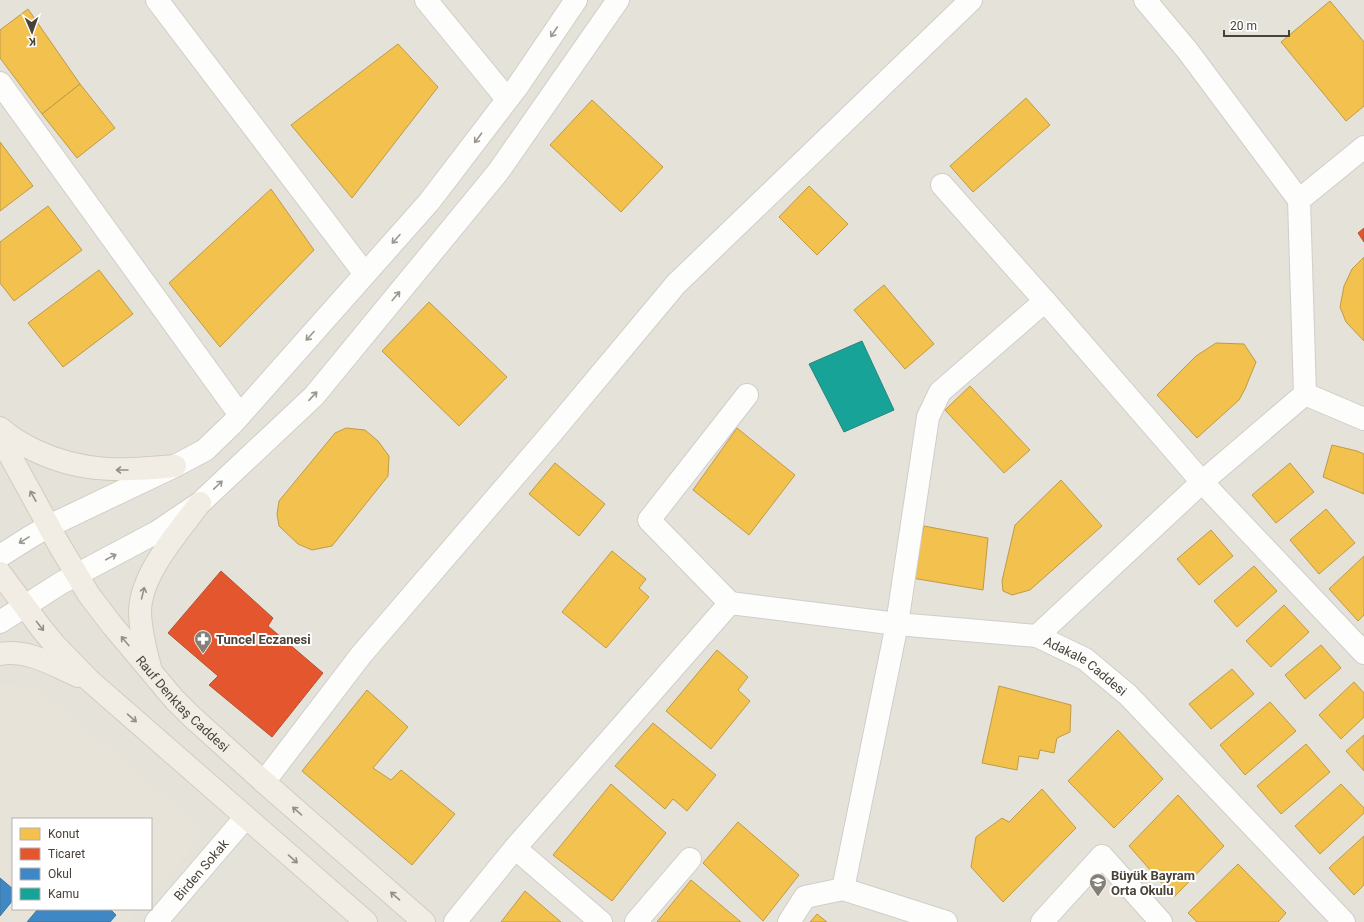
<svg xmlns="http://www.w3.org/2000/svg" width="1364" height="922" font-family="Roboto,sans-serif">
<style>
.residential{fill:#e5e2da;fill-rule:evenodd}
.education{fill:#e8e3d9}
.homes{fill:#f2c14e;stroke:#bf9b47}
.shops{fill:#e4572e;stroke:#b65131}
.schools{fill:#3f88c5;stroke:#42739b}
.public{fill:#17a398;stroke:#26867b}
.lines{fill:none;stroke-linecap:round;stroke-linejoin:round}
.minor-casing{stroke:#d0ceca;stroke-width:24}
.major-casing{stroke:#d4cbbb;stroke-width:24}
.minor{stroke:#fdfdfc;stroke-width:22}
.major{stroke:#f1ede4;stroke-width:22}
.oneway{stroke:#9a9690}
.oneway2{stroke:#958f85}
.labels{text-anchor:middle;dominant-baseline:central;stroke-width:4;stroke-linejoin:round;paint-order:stroke}
.poi-label{font-size:13px;font-weight:bold;fill:#494238;stroke:#fff;text-anchor:start}
.street-label{font-size:13px;fill:#494238;stroke:#fff}
</style>
<rect width="100%" height="100%" fill="#f2f0ed"/>
<path class="residential" d="M 0,0 L 1364,0 L 1364,922 L 0,922 ZM 13,819 L 151,819 L 151,909 L 13,909 Z"/>
<g class="education">
<path d="M 0,685 L 32,686 L 76,720 L 198,824 L 207,831 L 151,895 L 151,819 L 13,819 L 13,909 L 139,909 L 128,922 L 0,922 Z"/>
<path d="M 1098,871 L 1142,922 L 1055,922 Z"/>
</g>
<g class="homes">
<path d="M 1330,1 L 1364,42 L 1364,106 L 1346,121 L 1281,42 Z"/>
<path d="M 28,9 L 80,84 L 42,114 L 0,58 L 0,30 Z"/>
<path d="M 398,44 L 438,87 L 352,198 L 291,125 Z"/>
<path d="M 80,84 L 115,128 L 77,158 L 42,114 Z"/>
<path d="M 1026,98 L 1050,125 L 973,192 L 950,166 Z"/>
<path d="M 592,100 L 663,167 L 621,212 L 550,145 Z"/>
<path d="M 0,142 L 33,186 L 0,211 Z"/>
<path d="M 809,186 L 848,224 L 817,255 L 779,217 Z"/>
<path d="M 271,189 L 314,250 L 220,347 L 169,283 Z"/>
<path d="M 48,206 L 82,250 L 14,301 L 0,283 L 0,242 Z"/>
<path d="M 1364,257 L 1364,341 L 1346,322 L 1340,307 L 1344,286 L 1352,269 Z"/>
<path d="M 99,270 L 133,314 L 63,367 L 28,323 Z"/>
<path d="M 884,285 L 934,344 L 905,369 L 854,310 Z"/>
<path d="M 429,302 L 507,377 L 459,426 L 382,351 Z"/>
<path d="M 1216,343 L 1244,344 L 1256,362 L 1245,389 L 1239,400 L 1197,438 L 1157,395 L 1196,356 Z"/>
<path d="M 970,386 L 1030,450 L 1004,473 L 945,410 Z"/>
<path d="M 346,428 L 365,430 L 378,441 L 389,456 L 388,476 L 332,546 L 312,550 L 298,544 L 279,526 L 277,514 L 279,501 L 335,433 Z"/>
<path d="M 737,428 L 795,475 L 749,535 L 693,490 Z"/>
<path d="M 1332,445 L 1357,451 L 1364,454 L 1364,494 L 1323,477 Z"/>
<path d="M 555,463 L 605,504 L 579,536 L 529,494 Z"/>
<path d="M 1290,463 L 1314,492 L 1276,523 L 1252,495 Z"/>
<path d="M 1061,480 L 1102,526 L 1030,590 L 1012,595 L 1003,591 L 1002,581 L 1015,525 Z"/>
<path d="M 1326,509 L 1355,543 L 1319,574 L 1290,540 Z"/>
<path d="M 924,526 L 988,538 L 983,590 L 912,578 Z"/>
<path d="M 1211,530 L 1233,556 L 1199,585 L 1177,559 Z"/>
<path d="M 612,551 L 646,579 L 639,588 L 649,597 L 606,648 L 562,612 Z"/>
<path d="M 1364,556 L 1364,615 L 1358,621 L 1329,589 Z"/>
<path d="M 1254,566 L 1277,591 L 1237,627 L 1214,601 Z"/>
<path d="M 1284,605 L 1309,632 L 1271,667 L 1246,641 Z"/>
<path d="M 1321,645 L 1341,668 L 1305,699 L 1285,675 Z"/>
<path d="M 717,650 L 748,677 L 738,690 L 750,701 L 711,749 L 666,711 Z"/>
<path d="M 1232,669 L 1254,694 L 1211,729 L 1189,704 Z"/>
<path d="M 1354,682 L 1364,693 L 1364,717 L 1341,739 L 1319,715 Z"/>
<path d="M 999,686 L 1071,705 L 1070,732 L 1057,738 L 1054,753 L 1040,750 L 1038,759 L 1019,756 L 1017,770 L 982,763 Z"/>
<path d="M 367,690 L 408,727 L 373,768 L 391,780 L 401,770 L 455,814 L 412,865 L 302,771 Z"/>
<path d="M 1270,702 L 1296,731 L 1245,775 L 1220,745 Z"/>
<path d="M 653,723 L 716,775 L 687,811 L 673,799 L 665,809 L 615,766 Z"/>
<path d="M 1118,730 L 1163,779 L 1114,828 L 1068,781 Z"/>
<path d="M 1364,735 L 1364,771 L 1346,751 Z"/>
<path d="M 1306,744 L 1330,772 L 1281,814 L 1257,786 Z"/>
<path d="M 611,784 L 666,833 L 612,901 L 553,855 Z"/>
<path d="M 1341,784 L 1364,808 L 1364,813 L 1320,854 L 1295,826 Z"/>
<path d="M 1042,789 L 1076,828 L 1003,902 L 971,867 L 976,837 L 1002,818 L 1009,822 Z"/>
<path d="M 1178,795 L 1224,846 L 1174,897 L 1129,846 Z"/>
<path d="M 738,822 L 799,875 L 763,921 L 703,863 Z"/>
<path d="M 1364,836 L 1364,885 L 1354,895 L 1329,868 Z"/>
<path d="M 1238,864 L 1286,913 L 1278,922 L 1197,922 L 1188,913 Z"/>
<path d="M 691,880 L 741,922 L 657,922 Z"/>
<path d="M 525,891 L 561,922 L 501,922 Z"/>
<path d="M 817,914 L 827,922 L 810,922 Z"/>
</g>
<g class="shops">
<path d="M 1364,228 L 1364,242 L 1358,233 Z"/>
<path d="M 221,571 L 273,618 L 268,626 L 323,673 L 272,737 L 209,685 L 218,676 L 168,633 Z"/>
</g>
<g class="schools">
<path d="M 0,878 L 13,889 L 13,900 L 0,916 Z"/>
<path d="M 38,909 L 110,909 L 116,915 L 110,922 L 27,922 Z"/>
</g>
<path class="public" d="M 862,341 L 894,410 L 844,432 L 809,364 Z"/>
<g class="lines">
<g class="minor-casing">
<g id="minor">
<path d="M 157,0 L 365,274"/>
<path d="M 426,0 L 507,99"/>
<path d="M 0,83 L 240,415"/>
<path d="M 942,185 L 1045,301 L 1202,482 L 1364,653"/>
<path d="M 1299,200 L 1364,147"/>
<path d="M 1305,394 L 1364,419"/>
<path d="M 0,556 L 30,537 L 49,526 L 175,466 L 205,450 L 233,423 L 429,202 L 517,87 L 576,0"/>
<path id="s1" d="M 730,603 L 897,624 L 1037,636 L 1085,659 L 1128,695 L 1344,922"/>
<path d="M 0,622 L 61,583 L 157,532 L 200,503 L 314,396 L 498,172 L 618,0"/>
<path d="M 1037,636 L 1202,482 L 1305,394 L 1299,200 L 1187,50 L 1145,0"/>
<path d="M 264,782 L 361,655 L 550,435 L 676,284 L 971,0"/>
<path d="M 515,848 L 601,922"/>
<path id="s2" d="M 156,922 L 245,818"/>
<path d="M 455,922 L 515,848 L 730,603 L 649,520 L 747,395"/>
<path d="M 636,922 L 690,859"/>
<path d="M 789,922 L 805,897 L 843,889"/>
<path d="M 946,922 L 843,889 L 897,624 L 928,417 L 940,392 L 1045,301"/>
<path d="M 1042,922 L 1102,856 L 1161,922"/>
</g>
</g>
<g class="major-casing">
<g id="major">
<path d="M 0,428 C 11,438 23,445 36,451 C 82,473 125,471 175,466"/>
<path id="s3" d="M 0,437 L 58,543 L 89,595 L 112,625 L 174,699 L 191,716 L 264,782 L 424,922"/>
<path d="M 0,573 L 41,628 L 55,645 L 89,680 L 366,922"/>
<path d="M 0,654 C 28,649 53,665 78,676"/>
<path d="M 150,667 C 145,649 140,629 140,610 C 142,572 178,533 200,503"/>
</g>
</g>
<use href="#minor" class="minor"/>
<use href="#major" class="major"/>
</g>
<defs><path id="oneway-shaft" d="M-6 0H5M1.5-3L5.5 0L1.5 3" fill="none" stroke-width="1.6" stroke-linecap="round" stroke-linejoin="round"/></defs>
<g class="oneway">
<use href="#oneway-shaft" transform="translate(554 32) rotate(124)"/>
<use href="#oneway-shaft" transform="translate(478 138) rotate(127)"/>
<use href="#oneway-shaft" transform="translate(396 239) rotate(132)"/>
<use href="#oneway-shaft" transform="translate(396 296) rotate(-50)"/>
<use href="#oneway-shaft" transform="translate(310 336) rotate(132)"/>
<use href="#oneway-shaft" transform="translate(313 396) rotate(-47)"/>
<use href="#oneway-shaft" transform="translate(218 485) rotate(-44)"/>
<use href="#oneway-shaft" transform="translate(24 540) rotate(148)"/>
<use href="#oneway-shaft" transform="translate(111 557) rotate(-28)"/>
</g>
<g class="oneway2">
<use href="#oneway-shaft" transform="translate(122 470) rotate(180)"/>
<use href="#oneway-shaft" transform="translate(33 496) rotate(-119)"/>
<use href="#oneway-shaft" transform="translate(143 593) rotate(-76)"/>
<use href="#oneway-shaft" transform="translate(40 626) rotate(52)"/>
<use href="#oneway-shaft" transform="translate(125 641) rotate(-130)"/>
<use href="#oneway-shaft" transform="translate(132 718) rotate(41)"/>
<use href="#oneway-shaft" transform="translate(297 811) rotate(-139)"/>
<use href="#oneway-shaft" transform="translate(293 859) rotate(41)"/>
<use href="#oneway-shaft" transform="translate(395 896) rotate(-139)"/>
</g>
<defs>
<g id="pharmacy-pin" transform="scale(0.9)"><path d="M0 17L-7.5 6A9.5 9.5 0 1 1 7.5 6Z" fill="#847f77" stroke="#fff"/><path d="M-2-6h4v4h4v4h-4v4h-4v-4h-4v-4h4Z" fill="#fff"/></g>
<g id="school-pin" transform="scale(0.9)"><path d="M0 17L-7.5 6A9.5 9.5 0 1 1 7.5 6Z" fill="#847f77" stroke="#fff"/><path d="M0-5L7-2L0 1L-7-2ZM-4 1L0 2.5L4 1V4Q0 6-4 4Z" fill="#fff"/></g>
</defs>
<g fill-rule="evenodd">
<use href="#pharmacy-pin" x="203" y="639"/>
<use href="#school-pin" x="1098" y="882"/>
</g>
<g class="labels">
<g class="poi-label">
<text x="216" y="639">Tuncel Eczanesi</text>
<text x="1111" y="875">Büyük Bayram<tspan x="1111" dy="15">Orta Okulu</tspan></text>
</g>
<g class="street-label">
<text stroke="none"><textPath href="#s1" startOffset="366">Adakale Caddesi</textPath></text>
<text stroke="none"><textPath href="#s3" startOffset="325">Rauf Denktaş Caddesi</textPath></text>
<text stroke="none"><textPath href="#s2" startOffset="69">Birden Sokak</textPath></text>
</g>
</g>
<rect x="12" y="818" width="140" height="92" fill="#ffffff" stroke="#b6b3af"/>
<rect x="20" y="828" width="20" height="12" fill="#f2c14e" stroke="#b6b3af"/>
<text x="48" y="838" font-size="12" fill="#494238">Konut</text>
<rect x="20" y="848" width="20" height="12" fill="#e4572e" stroke="#b6b3af"/>
<text x="48" y="858" font-size="12" fill="#494238">Ticaret</text>
<rect x="20" y="868" width="20" height="12" fill="#3f88c5" stroke="#b6b3af"/>
<text x="48" y="878" font-size="12" fill="#494238">Okul</text>
<rect x="20" y="888" width="20" height="12" fill="#17a398" stroke="#b6b3af"/>
<text x="48" y="898" font-size="12" fill="#494238">Kamu</text>
<g transform="translate(32 32) rotate(178)" stroke="#ffffff" stroke-width="3" paint-order="stroke">
<path d="M0-3L7 15L0 10L-7 15Z" fill="#494238"/>
<text y="-6" font-size="11" font-weight="bold" text-anchor="middle" fill="#494238">K</text>
</g>
<path d="M1224 30v6h65v-6" fill="none" stroke="#494238" stroke-width="2"/>
<text x="1230" y="30" font-size="12" fill="#494238" stroke="#ffffff" stroke-width="3" paint-order="stroke">20 m</text>
</svg>
